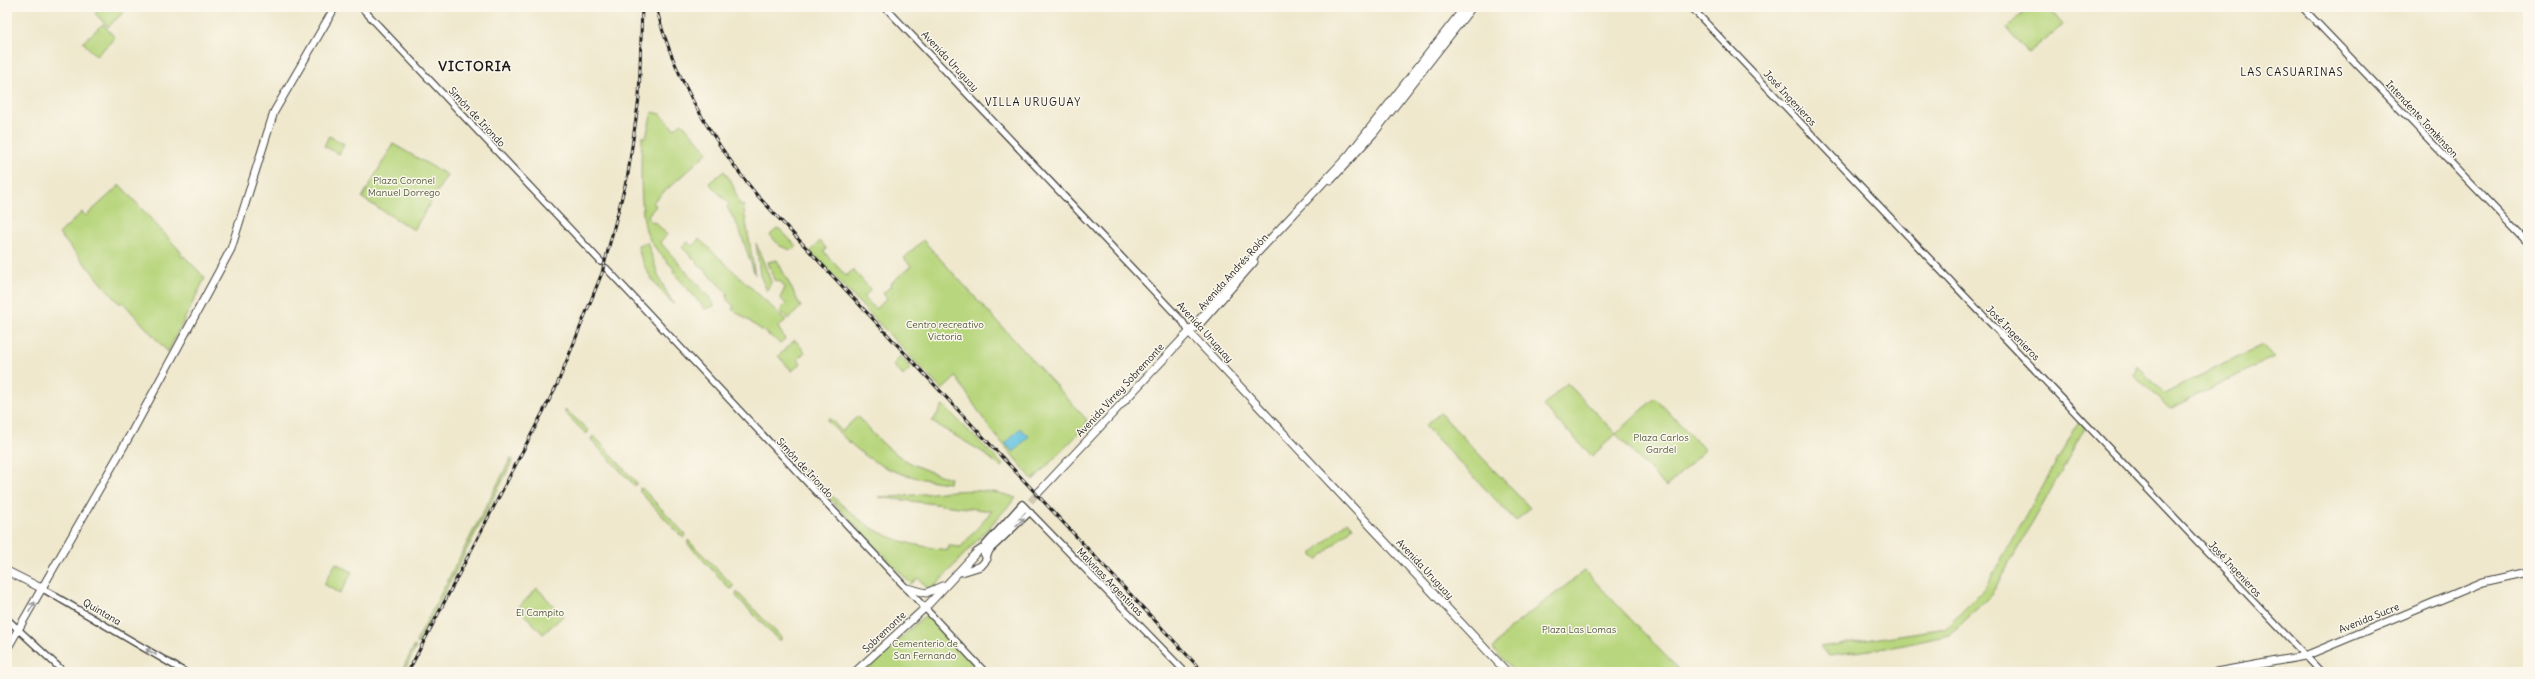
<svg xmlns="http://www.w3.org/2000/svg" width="2535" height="679" font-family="Delius,sans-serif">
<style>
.green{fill:#b8d67d;stroke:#6a794c}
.water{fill:#62c2e1;stroke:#3f6f7e}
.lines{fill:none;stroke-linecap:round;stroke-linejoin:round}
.major-tunnel{stroke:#cfc9b2;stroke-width:7;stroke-dasharray:7 3.5;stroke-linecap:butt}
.minor-casing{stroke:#3c3b37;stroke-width:8}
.major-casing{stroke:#3c3b37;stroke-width:9}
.minor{stroke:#fff;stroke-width:5.5}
.major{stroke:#fff;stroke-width:7}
.rail-casing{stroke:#1c1c1c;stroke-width:3}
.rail{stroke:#fbf7ec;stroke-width:1.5;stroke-dasharray:4.5;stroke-linecap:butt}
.oneway{stroke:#999}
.labels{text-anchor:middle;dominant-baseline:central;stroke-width:3;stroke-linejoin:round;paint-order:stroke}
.street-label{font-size:10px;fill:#1c1c1c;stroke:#fbf7ec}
.park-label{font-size:10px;fill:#535d3e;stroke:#fbf7ec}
.neighbourhood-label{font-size:11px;letter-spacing:1px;fill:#1c1c1c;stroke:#fbf7ec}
.district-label{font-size:14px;font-weight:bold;letter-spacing:1px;fill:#1c1c1c;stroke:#fbf7ec}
</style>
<rect width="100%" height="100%" fill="#fbf7ec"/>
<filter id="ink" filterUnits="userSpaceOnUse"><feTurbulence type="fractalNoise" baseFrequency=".025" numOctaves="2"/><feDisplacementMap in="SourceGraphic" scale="8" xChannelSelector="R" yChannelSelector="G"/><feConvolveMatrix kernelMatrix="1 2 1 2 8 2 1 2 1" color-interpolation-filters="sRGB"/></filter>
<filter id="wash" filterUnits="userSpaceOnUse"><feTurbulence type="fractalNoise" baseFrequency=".012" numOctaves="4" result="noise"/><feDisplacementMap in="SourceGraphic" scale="16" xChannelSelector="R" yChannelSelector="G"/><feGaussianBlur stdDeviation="0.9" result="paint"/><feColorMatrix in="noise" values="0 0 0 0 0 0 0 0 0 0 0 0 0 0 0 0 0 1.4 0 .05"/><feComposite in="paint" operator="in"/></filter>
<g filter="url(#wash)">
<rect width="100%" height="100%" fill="#efe8cd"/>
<g class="green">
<path d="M 101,7 L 125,7 L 127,9 L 108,27 L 95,13 Z"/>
<path d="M 2028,7 L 2048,7 L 2063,25 L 2028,53 L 2007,28 Z"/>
<path d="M 103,24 L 115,38 L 96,56 L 83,42 Z"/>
<path d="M 652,112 L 661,114 L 674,129 L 682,123 L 708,152 L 653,202 L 656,206 L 648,215 L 650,221 L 656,223 L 667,235 L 660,242 L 713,302 L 714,306 L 705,309 L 674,273 L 674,269 C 665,259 655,250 649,238 C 639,220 641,158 642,137 L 646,137 Z"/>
<path d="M 329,136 L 344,144 L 339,154 L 324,146 Z"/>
<path d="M 393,144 L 447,175 L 414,230 L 362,198 Z"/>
<path d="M 724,171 L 732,183 L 740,205 L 743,205 L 755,275 L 739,228 L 727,207 L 729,204 L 709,183 Z"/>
<path d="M 120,185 L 182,253 L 180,254 L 182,257 L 184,256 L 205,278 L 168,352 L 127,307 L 122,302 L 120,304 L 59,234 L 82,212 L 86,216 Z"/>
<path d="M 777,229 L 780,229 L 796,246 L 791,250 L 780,246 L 770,235 Z"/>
<path d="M 699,239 L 786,320 L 778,327 L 785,339 L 780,343 L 732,309 L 734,306 L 727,300 L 727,293 L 682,247 L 688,242 L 692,246 Z"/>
<path d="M 923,240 L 1087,420 L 1086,426 L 1033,480 L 988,426 L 956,377 L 942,390 L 810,251 L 820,241 L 826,248 L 824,252 L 846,276 L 853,270 L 871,290 L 864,297 L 875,309 L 887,299 L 883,293 L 891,286 L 890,284 L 911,266 L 904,258 Z"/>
<path d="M 647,242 L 660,280 L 674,305 C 657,287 642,270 638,245 Z"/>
<path d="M 756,243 L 771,282 L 767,291 L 760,275 Z"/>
<path d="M 777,260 L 801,307 L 788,319 L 780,310 L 786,304 L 780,298 L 785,288 L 781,282 L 774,280 L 768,262 Z"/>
<path d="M 795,340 L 805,352 L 798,359 L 801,363 L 792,371 L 778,356 Z"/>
<path d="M 2262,345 L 2274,357 L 2170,409 L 2134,375 L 2137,366 L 2164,394 Z"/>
<path d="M 900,356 L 911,368 L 903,376 L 893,365 Z"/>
<path d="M 1567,383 L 1616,434 L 1655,398 L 1705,450 L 1666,487 L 1616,434 L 1592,456 L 1543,406 Z"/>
<path d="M 943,405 L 1003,465 L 1001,467 L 981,451 L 932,422 Z"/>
<path d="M 565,409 L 588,430 L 588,433 L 585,433 L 565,413 Z"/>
<path d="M 1440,413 L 1530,508 L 1516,521 L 1425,426 Z"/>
<path d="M 858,416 C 886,451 907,466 950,478 L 949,483 C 890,476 867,463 827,420 L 829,418 L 842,431 Z"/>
<path d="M 2080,420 L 2085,427 L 2041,508 L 1991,595 L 1950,635 L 1894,647 L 1829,655 L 1820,647 L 1946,628 L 1985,588 Z"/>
<path d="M 592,437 L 595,437 L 636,482 L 636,485 L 634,485 L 591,440 Z"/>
<path d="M 511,458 L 513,460 L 418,644 L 416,642 Z"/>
<path d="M 799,466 C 857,516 867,541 948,550 L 949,546 L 961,547 L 992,511 L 878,497 C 924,498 971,481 1016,498 L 936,585 L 928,589 L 918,578 L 911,584 Z"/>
<path d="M 640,488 L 643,489 L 685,534 L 685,537 L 682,537 L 640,492 Z"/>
<path d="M 1348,521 L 1353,527 L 1317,560 L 1311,554 Z"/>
<path d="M 688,540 L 733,585 L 733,588 L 730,589 L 688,544 Z"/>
<path d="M 336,563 L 352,572 L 340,594 L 324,584 Z"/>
<path d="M 1585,571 L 1678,669 L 1679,672 L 1515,672 L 1493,649 L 1510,628 Z"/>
<path d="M 537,588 L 563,616 L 543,634 L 518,608 Z"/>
<path d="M 737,592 L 781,637 L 781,640 L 778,640 L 736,596 Z"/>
<path d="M 923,617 L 928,617 L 980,672 L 865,672 Z"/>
<path d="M 414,646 L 416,647 L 404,672 L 401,672 Z"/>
</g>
<path class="water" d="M 1020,428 L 1029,436 L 1014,452 L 1005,444 Z"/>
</g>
<g filter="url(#ink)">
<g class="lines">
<path class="major-tunnel" d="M 1023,509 L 1038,493"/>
<g class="minor-casing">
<g id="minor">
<path d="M 361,7 L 601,262"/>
<path d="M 885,7 L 1183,322 L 1189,332"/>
<path d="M 1691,7 L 2321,672"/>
<path d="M 2302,7 L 2528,243"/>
<path d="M 628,9 L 628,7"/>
<path d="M 606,268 L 985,672"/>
<path d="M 985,545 L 1022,504 L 1185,672"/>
<path d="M 991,549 L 1030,512"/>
<path d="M 43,589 L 185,672"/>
<path d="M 7,619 L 64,672"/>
</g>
</g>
<g class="major-casing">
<g id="major">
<path d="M 1331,180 L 1373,134 L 1472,7"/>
<path d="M 1189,331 L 1197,327 L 1254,262"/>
<path d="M 1189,332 L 1507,672"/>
<path d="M 1038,493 L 1189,332 L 1244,267 L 1349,155 L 1465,7"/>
<path d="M 987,555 L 994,540 L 1023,509"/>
<path d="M 7,571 L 43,589"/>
<path d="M 962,572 L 981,566 L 987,559 L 984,553"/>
<path d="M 907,588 L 926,593 L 942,586"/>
<path d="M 7,649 L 133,430 L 231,249 L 274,112 L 335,7"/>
<path d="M 855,672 L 926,607 L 976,553 L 994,540"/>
<path d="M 2216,672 L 2305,656 L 2483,582 L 2528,572"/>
</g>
</g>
<use href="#minor" class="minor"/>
<use href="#major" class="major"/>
<g class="rail-casing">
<g id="rail">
<path d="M 656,7 C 673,76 711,139 756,194 L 1203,672"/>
<path d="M 408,672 L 557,385 L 602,273 L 628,174 L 639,98 L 642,7"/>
</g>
</g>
<use href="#rail" class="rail"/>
</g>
<defs><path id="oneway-shaft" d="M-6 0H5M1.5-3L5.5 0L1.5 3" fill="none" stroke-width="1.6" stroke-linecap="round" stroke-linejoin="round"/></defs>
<g class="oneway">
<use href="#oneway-shaft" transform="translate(1020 522) rotate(-44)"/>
<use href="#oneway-shaft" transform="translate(32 607) rotate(-59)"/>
<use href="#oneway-shaft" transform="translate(151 652) rotate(-150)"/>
</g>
</g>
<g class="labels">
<g class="street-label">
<text transform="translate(950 61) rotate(47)">Avenida Uruguay</text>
<text transform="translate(1790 98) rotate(47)">José Ingenieros</text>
<text transform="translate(477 117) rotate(47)">Simón de Iriondo</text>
<text transform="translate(2422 119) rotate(47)">Intendente Tomkinson</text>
<text transform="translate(1233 272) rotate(-48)">Avenida Andrés Rolón</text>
<text transform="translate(1205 332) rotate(48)">Avenida Uruguay</text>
<text transform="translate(2013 333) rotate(46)">José Ingenieros</text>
<text transform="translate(1120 390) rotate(-47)">Avenida Virrey Sobremonte</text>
<text transform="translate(805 468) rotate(47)">Simón de Iriondo</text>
<text transform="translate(1425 569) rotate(47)">Avenida Uruguay</text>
<text transform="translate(2235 569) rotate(47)">José Ingenieros</text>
<text transform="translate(1110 582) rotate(46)">Malvinas Argentinas</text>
<text transform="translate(102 612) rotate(30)">Quintana</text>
<text transform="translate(2369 618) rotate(-22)">Avenida Sucre</text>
<text transform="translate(884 632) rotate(-43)">Sobremonte</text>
</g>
<g class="park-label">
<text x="404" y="180">Plaza Coronel<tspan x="404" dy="12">Manuel Dorrego</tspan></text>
<text x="945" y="324">Centro recreativo<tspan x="945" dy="12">Victoria</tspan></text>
<text x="1661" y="437">Plaza Carlos<tspan x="1661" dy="12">Gardel</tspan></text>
<text x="540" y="612">El Campito</text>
<text x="1579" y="629">Plaza Las Lomas</text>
<text x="925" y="643">Cementerio de<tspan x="925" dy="12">San Fernando</tspan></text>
</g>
<g class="neighbourhood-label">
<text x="2292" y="72">LAS CASUARINAS</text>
<text x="1033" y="102">VILLA URUGUAY</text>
</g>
<g class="district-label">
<text x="475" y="66">VICTORIA</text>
</g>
</g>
<rect width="2535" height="679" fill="none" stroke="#fbf7ec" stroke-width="24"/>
</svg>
